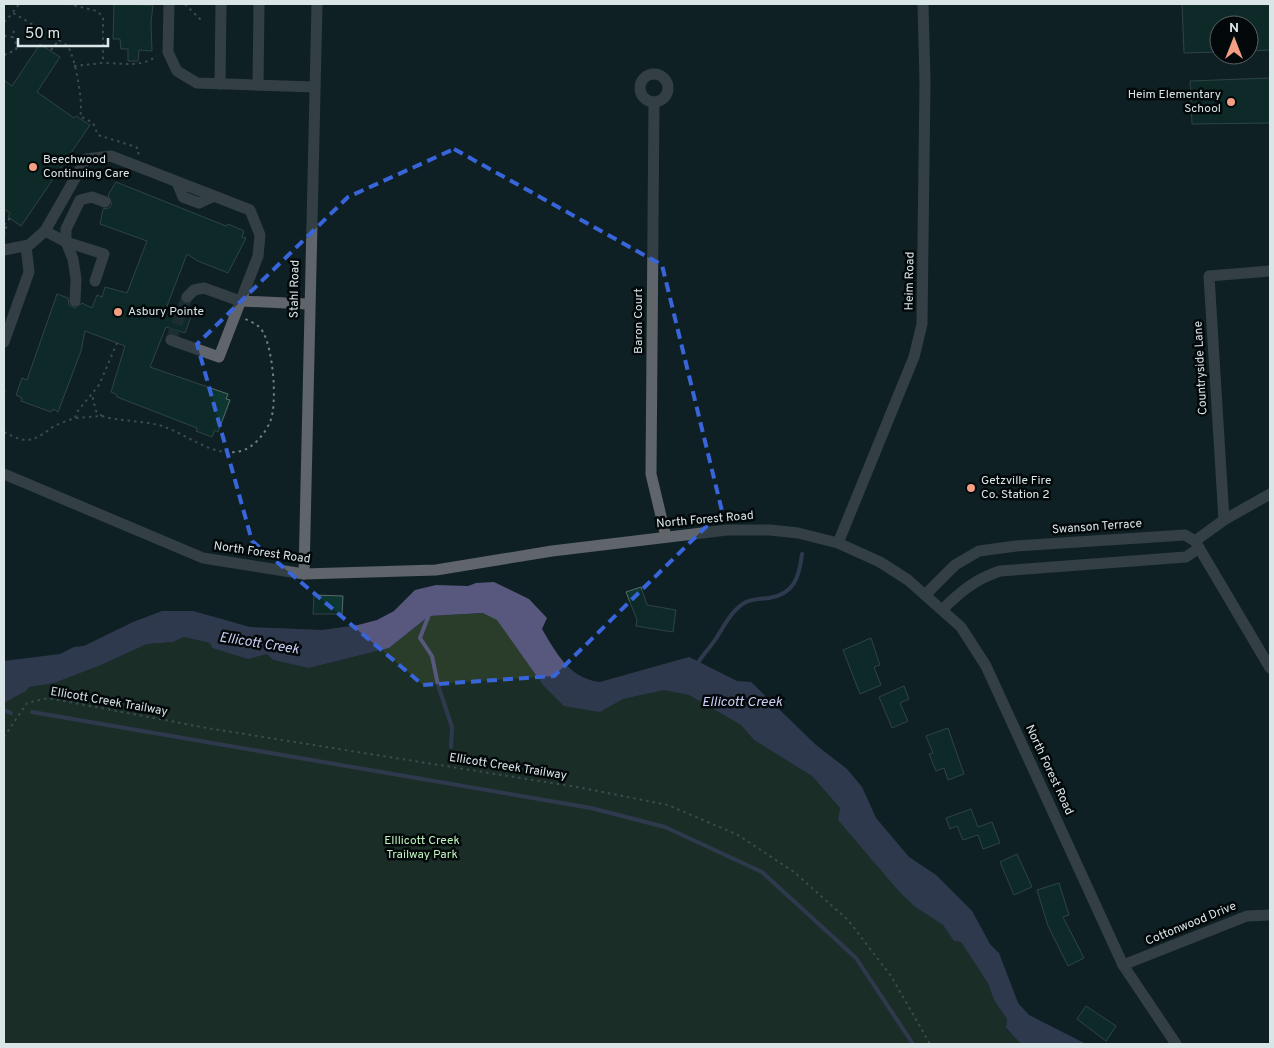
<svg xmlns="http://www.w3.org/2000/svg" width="1274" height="1048" font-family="Overpass,sans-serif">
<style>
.green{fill:#2a3c2a}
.water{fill:#58587e}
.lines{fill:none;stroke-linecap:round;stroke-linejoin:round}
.stream{stroke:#58587e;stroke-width:4}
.building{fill:#0d3730;stroke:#586c67}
.minor-tunnel{stroke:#2d3e41;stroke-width:11;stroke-dasharray:11 5.5;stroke-linecap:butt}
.path{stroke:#717f83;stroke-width:2;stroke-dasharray:2.5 4;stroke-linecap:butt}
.minor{stroke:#5f656a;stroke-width:11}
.marked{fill:none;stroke:#3965da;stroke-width:4;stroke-dasharray:10 6;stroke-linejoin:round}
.poi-dot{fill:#f39f83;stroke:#03090a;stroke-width:2}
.labels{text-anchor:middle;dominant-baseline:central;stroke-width:5;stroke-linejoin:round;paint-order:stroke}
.poi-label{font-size:12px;fill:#dae5e8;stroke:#03090a;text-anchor:start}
.street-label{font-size:12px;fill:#dae5e8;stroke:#03090a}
.park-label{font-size:12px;fill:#bef2bc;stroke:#03090a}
.water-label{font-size:14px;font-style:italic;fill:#cccef5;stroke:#03090a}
</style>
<rect width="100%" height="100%" fill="#0f2024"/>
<path class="green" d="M 486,613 L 500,621 L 543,685 L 600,712 L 623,699 L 664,690 L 689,695 L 741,725 L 754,740 L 812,776 L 840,808 L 838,820 L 914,906 L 943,925 L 954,941 L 961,942 L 989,983 L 994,1000 L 1007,1019 L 1006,1029 L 1021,1044 L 4,1044 L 4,703 L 26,691 L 28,687 L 54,683 L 101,665 L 147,644 L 173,642 L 184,637 L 210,643 L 212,648 L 248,659 L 267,654 L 273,660 L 309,668 L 389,648 L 429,616 Z"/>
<path class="water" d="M 494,582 L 529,599 L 547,618 L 542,629 C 556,653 570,679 600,682 L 689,657 L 737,681 L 751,682 L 816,745 L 847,769 L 862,787 L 876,818 L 909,857 L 936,875 L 972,911 L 990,944 L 999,953 L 1018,1003 L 1029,1015 L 1086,1044 L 1021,1044 L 1006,1028 L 1007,1019 L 994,1000 L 988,983 L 961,942 L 954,941 L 943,925 L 914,906 L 897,889 L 838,820 L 840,808 L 812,776 L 754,740 L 741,725 L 689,695 L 664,690 L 623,699 L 600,712 L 564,706 L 543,685 L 497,620 L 483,613 L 429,616 L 389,648 L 309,668 L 273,660 L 267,654 L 248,659 L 212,648 L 210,643 L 184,637 L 173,642 L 147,644 L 101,665 L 54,683 L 29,687 L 26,691 L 4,703 L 4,661 L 60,654 L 74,647 L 84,646 L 133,622 L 162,611 L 193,611 L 250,627 L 322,630 L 358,625 L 377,620 L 394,611 L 415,590 L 436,585 L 468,586 L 476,583 Z"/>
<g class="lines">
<g class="stream">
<path d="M 430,612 L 420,638 L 432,656 L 438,685 L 452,727 L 451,747"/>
<path d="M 697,665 C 701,656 709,649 715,640 C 724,627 730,611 746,602 C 753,599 761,599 769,598 C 794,594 799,578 802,554"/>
<path d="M 4,710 L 11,713"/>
<path d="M 32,712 L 591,808 L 665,827 L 762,872 L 856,958 L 913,1044"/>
</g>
</g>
<g class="building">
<path d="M 114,4 L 153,5 L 151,23 L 152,51 L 139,50 L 138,61 L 128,61 L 128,49 L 121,49 L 120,39 L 113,39 Z"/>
<path d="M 1182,4 L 1270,4 L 1270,50 L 1249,51 L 1249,25 L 1219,25 L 1219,52 L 1184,53 Z"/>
<path d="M 40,44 L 60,57 L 37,92 L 74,118 L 76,116 L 90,125 L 21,226 L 8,217 L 10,213 L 4,209 L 4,80 L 12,86 Z"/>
<path d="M 1270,78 L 1270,123 L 1192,124 L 1190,81 Z"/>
<path d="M 116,182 L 226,226 L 228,224 L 244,231 L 242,237 L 246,238 L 228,273 L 198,261 L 187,254 L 167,306 L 192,314 L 185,333 L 166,327 L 150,367 L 228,394 L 226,399 L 230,400 L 218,432 L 215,430 L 212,437 L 196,431 L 197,428 L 117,397 L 116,394 L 111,392 L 125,346 L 85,331 L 81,351 L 58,412 L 53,409 L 51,412 L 21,401 L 22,398 L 16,395 L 22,378 L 27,380 L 57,294 L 68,298 L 69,305 L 75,308 L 82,303 L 92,308 L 97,295 L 102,297 L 105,287 L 127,293 L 147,241 L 100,224 L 103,209 L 109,208 L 112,204 L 108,195 Z"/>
<path d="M 641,587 L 647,605 L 676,610 L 673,632 L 636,626 L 637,620 L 626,592 Z"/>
<path d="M 314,595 L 343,596 L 342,614 L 313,614 Z"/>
<path d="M 871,638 L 880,665 L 874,667 L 881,685 L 860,694 L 843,650 Z"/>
<path d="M 904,686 L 909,699 L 900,703 L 908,721 L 892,728 L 879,697 Z"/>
<path d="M 948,728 L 964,774 L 948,780 L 944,768 L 936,771 L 929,754 L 933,753 L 926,736 Z"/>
<path d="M 971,809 L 978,827 L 992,822 L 1000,843 L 983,849 L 978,835 L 963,840 L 957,826 L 950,829 L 946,818 Z"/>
<path d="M 1017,854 L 1032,887 L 1014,895 L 1000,862 Z"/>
<path d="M 1059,883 L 1069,915 L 1063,917 L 1084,958 L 1068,966 L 1048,926 L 1037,890 Z"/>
<path d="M 1086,1006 L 1116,1026 L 1106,1041 L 1077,1019 Z"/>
</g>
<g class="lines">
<path class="minor-tunnel" d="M 171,340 L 187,297"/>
<g class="path">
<path d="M 68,4 L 97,11 L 103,17 L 103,63"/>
<path d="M 185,4 L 202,21"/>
<path d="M 13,12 L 19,4"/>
<path d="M 4,22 L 13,13 L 59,40"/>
<path d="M 4,36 L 13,37 L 14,30"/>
<path d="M 51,50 L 59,40 C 61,42 66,44 68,47 C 75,56 84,106 80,116 L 93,123 L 98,135 L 136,147 L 139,150 L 138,155"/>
<path d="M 4,55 L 16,50 L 17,45 L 13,37"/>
<path d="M 74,66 C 84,65 93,64 103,63 C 123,63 140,68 157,56"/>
<path d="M 4,225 L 10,218"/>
<path d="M 4,235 L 7,224"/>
<path d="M 4,393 L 5,390"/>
<path d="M 102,416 C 121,422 142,420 162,426 C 187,434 213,458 241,451 C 253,448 265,434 270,422 C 278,404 273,344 261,329 C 257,324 250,321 245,319"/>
<path d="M 76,418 L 102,416 L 96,411 L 92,395"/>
<path d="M 4,432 C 25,443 31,443 50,429 C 56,424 67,421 75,418 L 77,412 L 99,385 L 117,343"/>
<path d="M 4,737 L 27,703 L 48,698 L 207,728 L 577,787 L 668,805 L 738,835 L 794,872 L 848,920 L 891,976 L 930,1044"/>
</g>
<g class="minor">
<path d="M 169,4 L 168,52 L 177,71 L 197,83 L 315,87"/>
<circle cx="654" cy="88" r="14"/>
<path d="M 220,84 L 221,4"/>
<path d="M 258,85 L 259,4"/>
<path d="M 654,102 L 651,474 L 666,537"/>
<path d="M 177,182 L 183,197 L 199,203 L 214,196"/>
<path d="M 45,231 L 66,242 L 104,254 L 95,281"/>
<path d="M 4,250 L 29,245 L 45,231 L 86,159 L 111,156 L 250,210 L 260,235 L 258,256 L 219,357 L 171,340"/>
<path d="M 187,297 L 194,290 L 204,288 L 240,301 L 308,304"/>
<path d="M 75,301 L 76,279 L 73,259 L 66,242 L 66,229 L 80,200 L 92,197 L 105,202"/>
<path d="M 4,342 L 29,272 L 26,246"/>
<path d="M 4,474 L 203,558 L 304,574 L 436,570 L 552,551 L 727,530 L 770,530 L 798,533 L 838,543 L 880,562 L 908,580 L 961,627 L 986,666 L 1123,965 L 1176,1044"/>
<path d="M 1224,520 L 1209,276 L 1270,271"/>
<path d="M 1195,541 L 1224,520 L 1270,494"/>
<path d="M 838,543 L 914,357 L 922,324 L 925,82 L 923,4"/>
<path d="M 304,574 L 317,4"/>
<path d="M 926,594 L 955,565 L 979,551 L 1016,546 L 1185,535 L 1195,541 L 1270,668"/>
<path d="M 943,609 C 961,591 976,579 1000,571 L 1186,557 L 1199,548"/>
<path d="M 1123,965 L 1247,916 L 1270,915"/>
</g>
</g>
<path d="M0 0H1274V1048H0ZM 454,149 L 662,265 L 722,511 L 554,676 L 423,685 L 252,541 L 197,344 L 348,197 Z" fill="#0f2024" fill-opacity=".55" fill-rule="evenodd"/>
<path class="marked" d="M 454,149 L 662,265 L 722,511 L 554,676 L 423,685 L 252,541 L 197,344 L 348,197 Z"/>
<g class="poi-dot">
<circle cx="1231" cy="102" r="5"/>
<circle cx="33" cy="167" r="5"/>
<circle cx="118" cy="312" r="5"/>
<circle cx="971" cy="488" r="5"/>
</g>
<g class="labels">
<g class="poi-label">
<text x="1221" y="95" text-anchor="end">Heim Elementary<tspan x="1221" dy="14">School</tspan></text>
<text x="43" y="160">Beechwood<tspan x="43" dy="14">Continuing Care</tspan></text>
<text x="128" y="312">Asbury Pointe</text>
<text x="981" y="481">Getzville Fire<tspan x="981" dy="14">Co. Station 2</tspan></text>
</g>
<g class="street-label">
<text transform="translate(910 281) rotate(-89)">Heim Road</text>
<text transform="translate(295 289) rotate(-89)">Stahl Road</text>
<text transform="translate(639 321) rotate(-90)">Baron Court</text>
<text transform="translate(1201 368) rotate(-93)">Countryside Lane</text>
<text transform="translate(705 520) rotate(-5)">North Forest Road</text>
<text transform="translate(1097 527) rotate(-4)">Swanson Terrace</text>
<text transform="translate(262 553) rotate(8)">North Forest Road</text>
<text transform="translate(109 702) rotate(10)">Ellicott Creek Trailway</text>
<text transform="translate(508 767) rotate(9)">Ellicott Creek Trailway</text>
<text transform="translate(1049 770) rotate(65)">North Forest Road</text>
<text transform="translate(1191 924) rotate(-22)">Cottonwood Drive</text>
</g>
<g class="park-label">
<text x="422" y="841">Elllicott Creek<tspan x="422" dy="14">Trailway Park</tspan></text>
</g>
<g class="water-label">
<text transform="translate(259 644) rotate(9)">Ellicott Creek</text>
<text x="742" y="702">Ellicott Creek</text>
</g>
</g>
<rect width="1274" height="1048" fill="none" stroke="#dae5e8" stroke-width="10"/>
<g transform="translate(1234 40)"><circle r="24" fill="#03090a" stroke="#596163"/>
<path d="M0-4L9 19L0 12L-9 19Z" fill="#f39f83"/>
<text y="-8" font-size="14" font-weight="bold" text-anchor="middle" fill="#dae5e8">N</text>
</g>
<path d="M18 38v8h90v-8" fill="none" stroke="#dae5e8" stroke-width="2.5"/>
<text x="25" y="38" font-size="15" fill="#dae5e8" stroke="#03090a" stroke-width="4" paint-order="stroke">50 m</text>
</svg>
